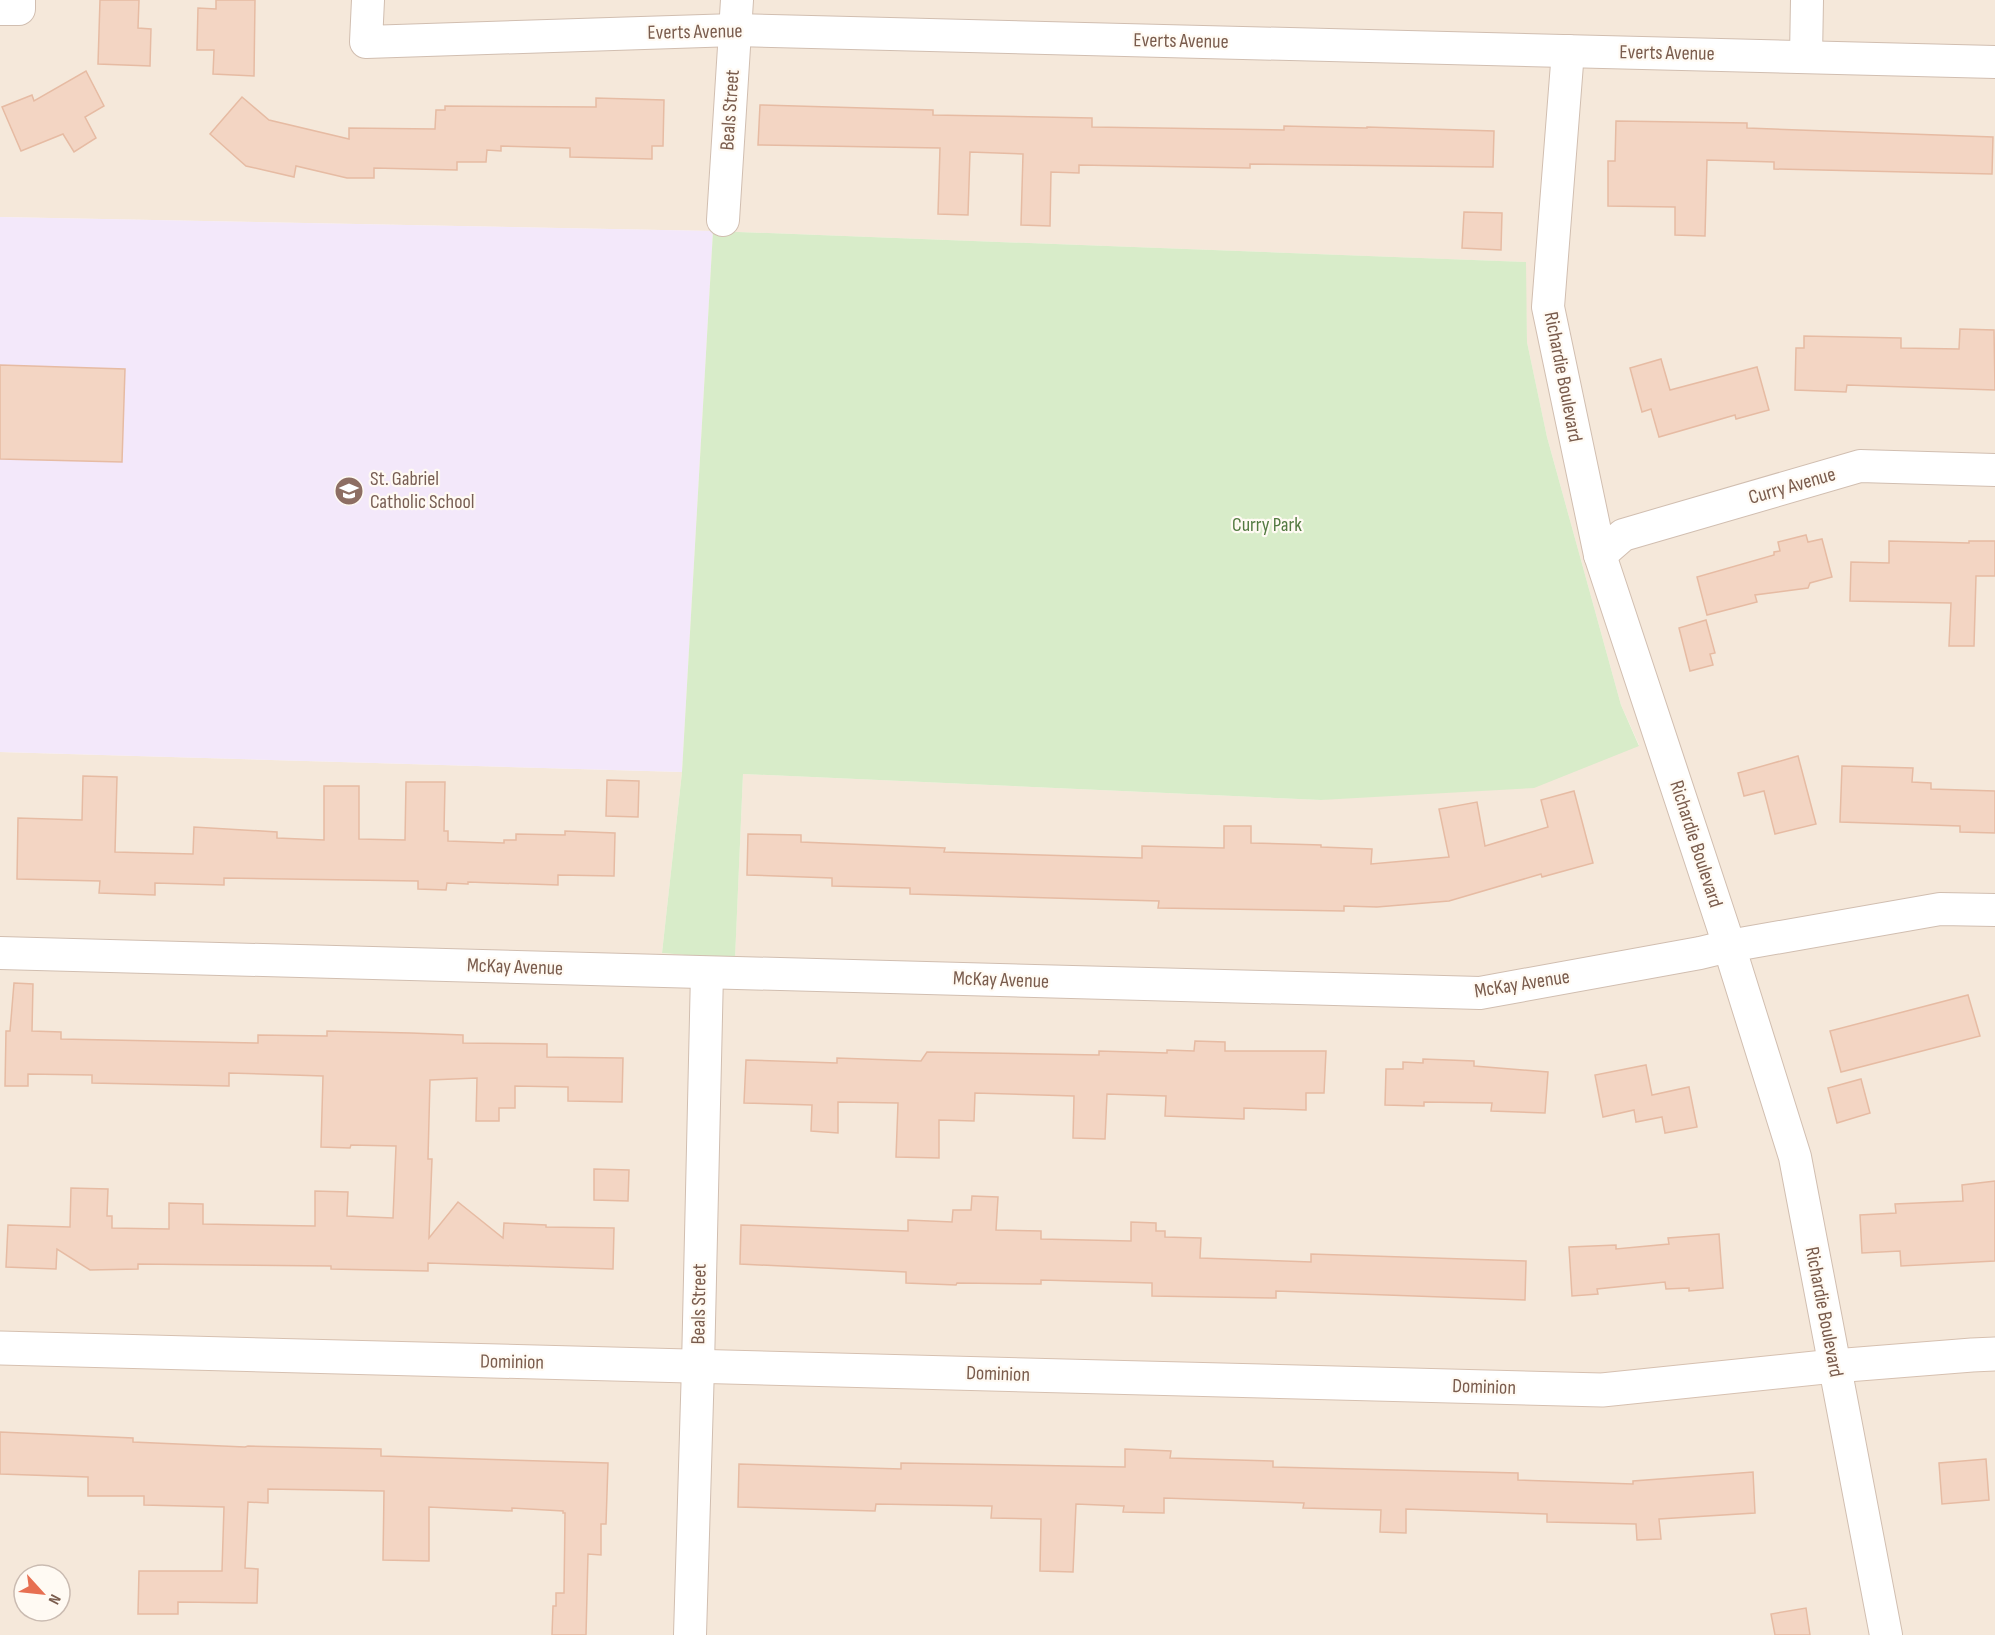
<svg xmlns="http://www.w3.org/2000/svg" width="1995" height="1635" font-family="'Sofia Sans Condensed',sans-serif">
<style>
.residential{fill:#f5e8da;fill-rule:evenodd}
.education{fill:#f3e8fa}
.green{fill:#d8ecc9}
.building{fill:#f3d5c3;stroke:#e6bba3;stroke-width:1.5}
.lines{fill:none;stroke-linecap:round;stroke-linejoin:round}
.street-casing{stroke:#d1beb0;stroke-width:34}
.secondary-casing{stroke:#d6c0b0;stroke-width:35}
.street{stroke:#fff;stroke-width:32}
.secondary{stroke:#fff;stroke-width:33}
.labels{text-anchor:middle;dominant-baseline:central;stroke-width:4.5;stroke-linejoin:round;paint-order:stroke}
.street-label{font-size:20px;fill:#7a5c4d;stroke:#fffaf3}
.education-label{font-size:20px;fill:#785e54;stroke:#fffaf3;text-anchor:start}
.park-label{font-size:20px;fill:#537a41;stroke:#fffaf3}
</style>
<rect width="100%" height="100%" fill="#fdf6ec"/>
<path class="residential" d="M 0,0 L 1995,0 L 1995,1635 L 0,1635 L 0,752 L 682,772 L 662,953 L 735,958 L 743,774 L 1321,800 L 1639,745 L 1621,705 L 1547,437 L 1527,342 L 1525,262 L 713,231 L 0,217 ZM 24,1575 L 60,1575 L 60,1611 L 24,1611 Z"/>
<path class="education" d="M 0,217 L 713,231 L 682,772 L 0,752 Z"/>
<path class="green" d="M 713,231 L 1526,262 L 1527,342 L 1547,437 L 1621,705 L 1639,746 L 1534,788 L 1321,800 L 743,774 L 735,959 L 662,953 L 682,772 Z"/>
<g class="building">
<path d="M 100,0 L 139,0 L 138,28 L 151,29 L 150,66 L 98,64 Z"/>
<path d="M 216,0 L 255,0 L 254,76 L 213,74 L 214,50 L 197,50 L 198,8 L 216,9 Z"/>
<path d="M 86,71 L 104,106 L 85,117 L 96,138 L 74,152 L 63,134 L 21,151 L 2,107 L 32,95 L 34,101 Z"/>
<path d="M 242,97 L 269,120 L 349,139 L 349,128 L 435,129 L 436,110 L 445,110 L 445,106 L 596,107 L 596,98 L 664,100 L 663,146 L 652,146 L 652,159 L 570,157 L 570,148 L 501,146 L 501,151 L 487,150 L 486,162 L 457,162 L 457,170 L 374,168 L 374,178 L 347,178 L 296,166 L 294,177 L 246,166 L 210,134 Z"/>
<path d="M 760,105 L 933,110 L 933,115 L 1092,118 L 1092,127 L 1284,130 L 1284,126 L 1367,128 L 1367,127 L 1494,131 L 1493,167 L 1250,164 L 1250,168 L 1079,165 L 1079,173 L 1051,172 L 1050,226 L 1021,225 L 1023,154 L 970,152 L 968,215 L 938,214 L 940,148 L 758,145 Z"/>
<path d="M 1616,121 L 1747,123 L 1747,128 L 1993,137 L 1992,174 L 1774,169 L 1774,162 L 1707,160 L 1705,236 L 1675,235 L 1675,207 L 1608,206 L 1608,161 L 1615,161 Z"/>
<path d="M 1464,212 L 1502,213 L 1501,250 L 1462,248 Z"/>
<path d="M 1960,329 L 1994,330 L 1995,390 L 1847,385 L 1846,392 L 1795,390 L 1796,348 L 1804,348 L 1804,336 L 1901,338 L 1901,348 L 1959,349 Z"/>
<path d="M 1661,359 L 1670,390 L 1757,367 L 1769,410 L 1736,419 L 1735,415 L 1659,437 L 1651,409 L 1642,412 L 1630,368 Z"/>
<path d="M 0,365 L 125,369 L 122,462 L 0,459 Z"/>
<path d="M 1806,535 L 1808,542 L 1822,539 L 1832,577 L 1810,583 L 1808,588 L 1755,595 L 1757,602 L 1707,615 L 1697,577 L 1774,555 L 1774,552 L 1780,551 L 1778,542 Z"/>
<path d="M 1889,541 L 1969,543 L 1969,541 L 1995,541 L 1995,576 L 1976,576 L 1974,646 L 1949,646 L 1951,603 L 1850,601 L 1851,562 L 1889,563 Z"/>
<path d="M 1706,620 L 1715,653 L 1710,654 L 1713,665 L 1690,671 L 1679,628 Z"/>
<path d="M 1798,756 L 1816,824 L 1775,834 L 1764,791 L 1744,796 L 1738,773 Z"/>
<path d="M 1842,766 L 1913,768 L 1912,782 L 1931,783 L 1931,789 L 1995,791 L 1995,833 L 1960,832 L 1960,826 L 1840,822 Z"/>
<path d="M 83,776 L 117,777 L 115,852 L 193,854 L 194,827 L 277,832 L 277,838 L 324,840 L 324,786 L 359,786 L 359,839 L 405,840 L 406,782 L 445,782 L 444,831 L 448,831 L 448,841 L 504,843 L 504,840 L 516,840 L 516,834 L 565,835 L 565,831 L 615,833 L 614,876 L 558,875 L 558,885 L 468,882 L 468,884 L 447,883 L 446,890 L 418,889 L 418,881 L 224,878 L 224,885 L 155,883 L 155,895 L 99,893 L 100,881 L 17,879 L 18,818 L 82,820 Z"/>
<path d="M 607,780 L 639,781 L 638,817 L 606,816 Z"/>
<path d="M 1574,791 L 1593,863 L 1542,877 L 1541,874 L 1449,901 L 1377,907 L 1344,906 L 1344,911 L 1158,908 L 1159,901 L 910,894 L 910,888 L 832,886 L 832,878 L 747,875 L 748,834 L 801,835 L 801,842 L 945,848 L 944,852 L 1142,858 L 1142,846 L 1224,848 L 1224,826 L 1251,826 L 1251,843 L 1321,845 L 1321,847 L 1372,849 L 1371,864 L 1449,857 L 1439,809 L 1477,802 L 1485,846 L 1548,827 L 1541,800 Z"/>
<path d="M 14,983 L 33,984 L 32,1031 L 61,1032 L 61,1039 L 258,1043 L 258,1035 L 327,1036 L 327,1031 L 411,1033 L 463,1035 L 463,1043 L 547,1044 L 547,1057 L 623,1058 L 622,1102 L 568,1101 L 568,1087 L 515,1086 L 515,1108 L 499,1108 L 499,1121 L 476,1121 L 477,1078 L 430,1080 L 428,1159 L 432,1159 L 429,1238 L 458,1202 L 503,1238 L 504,1223 L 546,1225 L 546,1227 L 614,1228 L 613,1269 L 428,1263 L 428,1271 L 331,1269 L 331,1266 L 138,1264 L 138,1269 L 90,1270 L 57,1249 L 56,1269 L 6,1267 L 8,1225 L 70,1227 L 71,1188 L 108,1189 L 107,1216 L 112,1216 L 112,1228 L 169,1229 L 169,1203 L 203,1204 L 203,1224 L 315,1226 L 315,1191 L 348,1192 L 347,1216 L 393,1218 L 396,1146 L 351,1145 L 350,1148 L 321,1147 L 323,1076 L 229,1073 L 229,1086 L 92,1083 L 92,1075 L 28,1074 L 28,1086 L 5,1086 L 6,1031 L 10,1031 Z"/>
<path d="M 1968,995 L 1980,1036 L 1841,1072 L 1830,1031 Z"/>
<path d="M 1195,1041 L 1225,1042 L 1225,1051 L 1326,1051 L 1324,1093 L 1306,1093 L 1306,1110 L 1244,1108 L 1244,1119 L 1165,1116 L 1166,1096 L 1107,1094 L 1105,1139 L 1073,1138 L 1074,1096 L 975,1093 L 974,1121 L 939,1120 L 939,1158 L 896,1157 L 898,1103 L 838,1102 L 838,1133 L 811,1131 L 812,1105 L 744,1103 L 746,1060 L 837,1063 L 837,1058 L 921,1061 L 927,1052 L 1099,1055 L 1099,1051 L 1167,1053 L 1167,1050 L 1194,1051 Z"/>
<path d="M 1423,1059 L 1474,1061 L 1474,1066 L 1548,1072 L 1545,1113 L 1491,1111 L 1492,1103 L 1424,1102 L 1424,1106 L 1385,1105 L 1386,1069 L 1403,1069 L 1403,1062 L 1423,1063 Z"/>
<path d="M 1646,1065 L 1652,1095 L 1689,1087 L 1697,1127 L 1665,1133 L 1662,1117 L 1636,1122 L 1634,1110 L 1603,1117 L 1595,1075 Z"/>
<path d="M 1861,1079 L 1870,1113 L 1837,1123 L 1828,1088 Z"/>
<path d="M 594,1169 L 629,1170 L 628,1201 L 594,1200 Z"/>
<path d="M 1995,1181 L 1995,1261 L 1901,1266 L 1900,1251 L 1862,1253 L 1860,1215 L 1896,1213 L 1895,1204 L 1963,1201 L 1962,1185 Z"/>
<path d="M 972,1196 L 998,1197 L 996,1230 L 1041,1231 L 1041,1239 L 1131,1241 L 1131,1222 L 1156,1223 L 1156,1231 L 1165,1231 L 1165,1237 L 1201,1238 L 1200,1258 L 1311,1262 L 1311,1254 L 1526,1261 L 1525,1300 L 1276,1291 L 1276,1298 L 1152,1296 L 1152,1283 L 1041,1280 L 1041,1284 L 957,1283 L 956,1285 L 906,1283 L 906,1272 L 740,1264 L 741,1225 L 908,1231 L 908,1220 L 952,1222 L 953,1210 L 971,1210 Z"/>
<path d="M 1719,1234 L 1723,1288 L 1689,1291 L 1689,1288 L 1666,1289 L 1665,1282 L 1597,1289 L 1598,1294 L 1572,1296 L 1569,1247 L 1616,1245 L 1616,1249 L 1669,1244 L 1668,1238 Z"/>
<path d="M 0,1432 L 133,1438 L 133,1442 L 245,1447 L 248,1446 L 381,1449 L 381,1456 L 608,1463 L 606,1524 L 601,1524 L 601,1555 L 588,1554 L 586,1635 L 552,1635 L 553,1606 L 556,1606 L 556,1593 L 564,1593 L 565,1513 L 563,1513 L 563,1511 L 512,1508 L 512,1511 L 429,1507 L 429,1561 L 383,1560 L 384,1491 L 268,1489 L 268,1503 L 248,1502 L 245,1568 L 258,1569 L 257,1603 L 178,1602 L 178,1614 L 138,1614 L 139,1571 L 222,1571 L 224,1507 L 144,1505 L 144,1496 L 88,1496 L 88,1477 L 0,1474 Z"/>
<path d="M 1125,1449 L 1171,1451 L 1170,1458 L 1273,1461 L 1273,1467 L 1518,1473 L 1518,1480 L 1633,1484 L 1633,1481 L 1753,1472 L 1755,1513 L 1659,1519 L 1661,1539 L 1637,1540 L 1636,1524 L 1547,1522 L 1547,1514 L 1406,1509 L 1406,1533 L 1380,1532 L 1381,1510 L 1303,1508 L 1304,1503 L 1164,1498 L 1164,1513 L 1123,1512 L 1124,1506 L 1076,1504 L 1073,1572 L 1040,1571 L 1041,1519 L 991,1518 L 992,1506 L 876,1504 L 875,1511 L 738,1507 L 739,1464 L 901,1469 L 901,1463 L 1125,1467 Z"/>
<path d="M 1986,1459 L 1989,1500 L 1942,1504 L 1939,1463 Z"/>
<path d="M 1806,1608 L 1810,1635 L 1775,1635 L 1771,1614 Z"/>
</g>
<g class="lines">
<g class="street-casing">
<g id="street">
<path d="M 368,0 L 366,42 L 735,30 L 1995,62"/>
<path d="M 0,9 L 19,9 L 19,0"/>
<path d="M 1568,51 L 1548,307 L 1600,555 L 1724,930 L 1795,1157 L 1886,1635"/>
<path d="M 1806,57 L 1807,0"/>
<path d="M 723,220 L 737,0"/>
<path d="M 1600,555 L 1623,535 L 1860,466 L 1995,470"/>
<path d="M 0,953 L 1480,993 L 1700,953 L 1729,946 L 1940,909 L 1995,910"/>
<path d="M 690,1635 L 698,1366 L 707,973"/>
</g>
</g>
<g class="secondary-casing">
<path id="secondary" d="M 0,1348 L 1602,1390 L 1834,1366 L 1972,1355 L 1995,1354"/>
</g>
<use href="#street" class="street"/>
<use href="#secondary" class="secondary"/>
</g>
<defs>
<g id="school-disc" transform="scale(1.5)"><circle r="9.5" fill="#8d6e63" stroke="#fffaf3"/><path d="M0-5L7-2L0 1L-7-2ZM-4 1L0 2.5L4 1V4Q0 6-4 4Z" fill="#fff"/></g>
</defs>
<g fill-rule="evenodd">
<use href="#school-disc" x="349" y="491"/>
</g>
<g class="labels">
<g class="street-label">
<text transform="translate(695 32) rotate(-1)">Everts Avenue</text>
<text transform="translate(1181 41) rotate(1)">Everts Avenue</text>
<text transform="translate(1667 53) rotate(1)">Everts Avenue</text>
<text transform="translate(730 110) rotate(-86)">Beals Street</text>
<text transform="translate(1563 377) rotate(79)">Richardie Boulevard</text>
<text transform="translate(1792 486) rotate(-16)">Curry Avenue</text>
<text transform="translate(1696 844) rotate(72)">Richardie Boulevard</text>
<text transform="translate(515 967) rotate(2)">McKay Avenue</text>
<text transform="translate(1001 980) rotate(2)">McKay Avenue</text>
<text transform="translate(1522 984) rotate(-9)">McKay Avenue</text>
<text transform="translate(699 1304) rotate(-89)">Beals Street</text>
<text transform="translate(1824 1312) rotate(79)">Richardie Boulevard</text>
<text transform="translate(512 1362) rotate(1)">Dominion</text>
<text transform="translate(998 1374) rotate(2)">Dominion</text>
<text transform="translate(1484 1387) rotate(2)">Dominion</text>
</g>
<g class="education-label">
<text x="370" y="479">St. Gabriel<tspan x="370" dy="23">Catholic School</tspan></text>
</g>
<g class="park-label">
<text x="1267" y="525">Curry Park</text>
</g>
</g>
<g transform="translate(42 1593) rotate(117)"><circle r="28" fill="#fffaf3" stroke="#cabbb1" stroke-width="1.5"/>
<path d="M0-4.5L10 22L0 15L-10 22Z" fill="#e76f51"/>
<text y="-9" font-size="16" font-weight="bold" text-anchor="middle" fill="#7a5c4d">N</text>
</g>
</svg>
